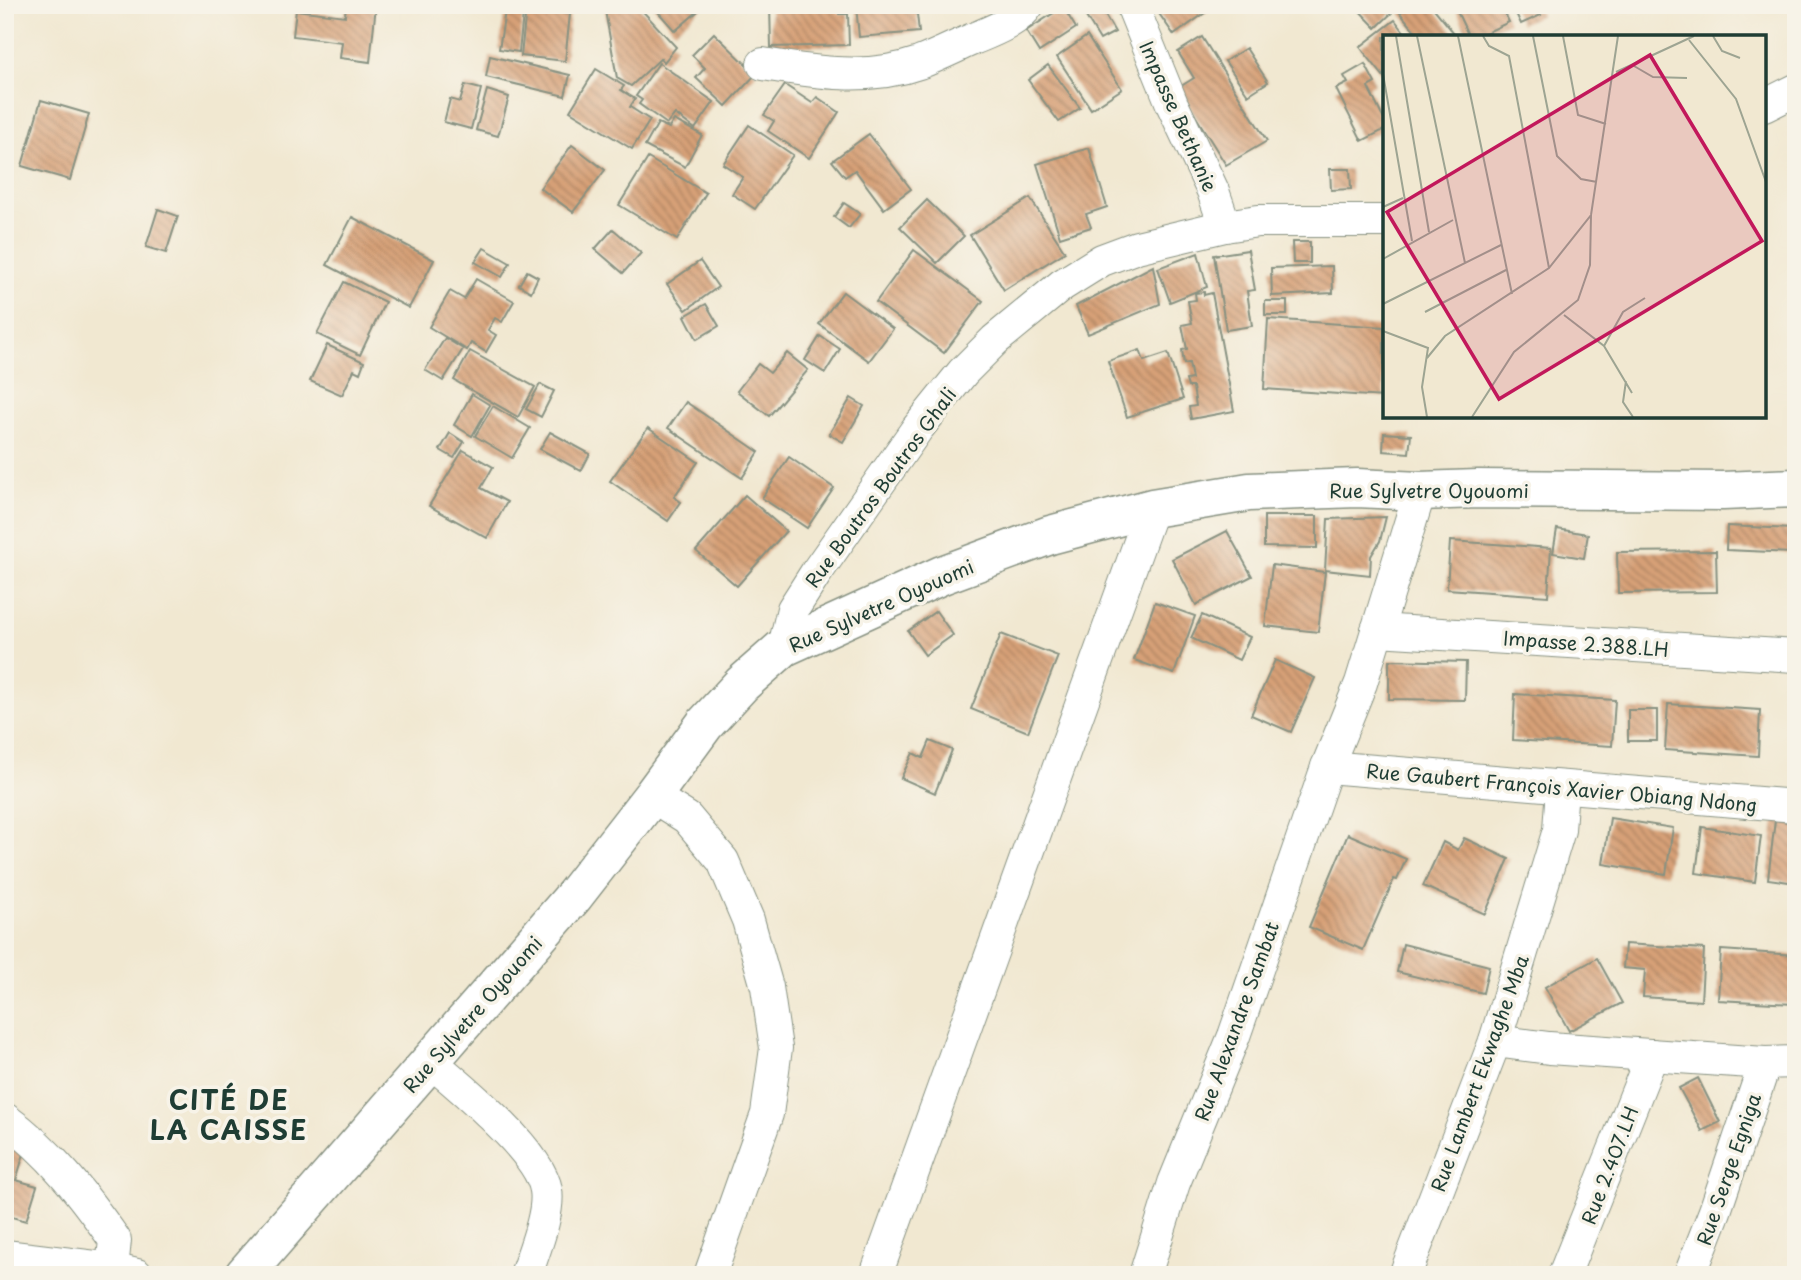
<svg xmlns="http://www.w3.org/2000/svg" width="1801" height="1280" font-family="'Playpen Sans',sans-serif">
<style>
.building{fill:url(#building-back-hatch)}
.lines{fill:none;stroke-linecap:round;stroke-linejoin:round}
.street-casing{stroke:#889282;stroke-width:34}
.secondary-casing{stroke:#889282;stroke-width:41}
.street{stroke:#fff;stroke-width:32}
.secondary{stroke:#fff;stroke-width:38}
.labels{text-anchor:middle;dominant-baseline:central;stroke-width:7;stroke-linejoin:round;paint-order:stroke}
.street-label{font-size:19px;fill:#1f3d34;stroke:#f7f3e8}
.district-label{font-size:26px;font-weight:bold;letter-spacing:2px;fill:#1f3d34;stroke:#f7f3e8}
.inset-road{fill:none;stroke:#9da492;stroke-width:2}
.view{fill:#c2185b;fill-opacity:0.15;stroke:#c2185b;stroke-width:3.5}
.inset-edge{fill:none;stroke:#1f3d34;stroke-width:3.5}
</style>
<defs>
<pattern id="building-back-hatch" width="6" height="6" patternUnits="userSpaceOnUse" patternTransform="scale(1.75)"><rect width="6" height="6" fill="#d7a077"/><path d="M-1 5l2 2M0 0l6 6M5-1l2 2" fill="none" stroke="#ae8462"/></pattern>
</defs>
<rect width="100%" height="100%" fill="#f7f3e8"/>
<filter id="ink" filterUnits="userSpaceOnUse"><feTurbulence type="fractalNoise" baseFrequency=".0143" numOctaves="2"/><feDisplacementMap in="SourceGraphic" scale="14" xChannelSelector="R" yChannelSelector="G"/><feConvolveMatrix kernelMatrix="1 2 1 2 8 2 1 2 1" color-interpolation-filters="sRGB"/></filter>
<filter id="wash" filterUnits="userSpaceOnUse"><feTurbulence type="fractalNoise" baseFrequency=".00686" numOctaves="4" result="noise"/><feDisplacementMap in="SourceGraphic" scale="28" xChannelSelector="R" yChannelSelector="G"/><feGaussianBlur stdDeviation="1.57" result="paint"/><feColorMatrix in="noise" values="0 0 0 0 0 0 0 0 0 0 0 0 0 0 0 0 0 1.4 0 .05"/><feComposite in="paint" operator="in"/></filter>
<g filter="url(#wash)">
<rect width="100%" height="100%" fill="#f1e8d1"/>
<g id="blocks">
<g class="building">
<path d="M 346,5 L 376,5 L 370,62 L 340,58 L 342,42 L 293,36 L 296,10 L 345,16 Z"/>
<path d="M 506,5 L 524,5 L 519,52 L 499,49 Z"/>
<path d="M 604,5 L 637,5 L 676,47 L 664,62 L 661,58 L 631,86 L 617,78 Z"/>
<path d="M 652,5 L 705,5 L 675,31 Z"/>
<path d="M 770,5 L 839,5 L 839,14 L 848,14 L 849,45 L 771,47 Z"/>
<path d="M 856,5 L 916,5 L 919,32 L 859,37 Z"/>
<path d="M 1090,5 L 1099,5 L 1115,32 L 1100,40 L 1082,10 Z"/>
<path d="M 1153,5 L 1216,5 L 1174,35 Z"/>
<path d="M 1354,5 L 1400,5 L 1376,28 Z"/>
<path d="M 1410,5 L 1431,5 L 1454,33 L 1450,37 L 1420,37 L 1400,13 Z"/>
<path d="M 1454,5 L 1501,5 L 1509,22 L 1477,37 L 1469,37 Z"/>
<path d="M 1512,5 L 1537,5 L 1541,15 L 1521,24 Z"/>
<path d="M 1063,7 L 1076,28 L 1039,52 L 1026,31 Z"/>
<path d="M 526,9 L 570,14 L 565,61 L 521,56 Z"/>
<path d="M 1395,20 L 1408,37 L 1384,37 L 1384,77 L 1360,47 Z"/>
<path d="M 714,33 L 756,74 L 726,106 L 696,78 L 705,68 L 692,55 Z"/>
<path d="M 1087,36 L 1122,89 L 1091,109 L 1057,57 Z"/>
<path d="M 1202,37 L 1267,141 L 1226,165 L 1178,88 L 1194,78 L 1178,52 Z"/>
<path d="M 1246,48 L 1268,82 L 1248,95 L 1225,61 Z"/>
<path d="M 490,56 L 570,75 L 565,96 L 486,77 Z"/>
<path d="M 659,63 L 714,102 L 695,129 L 675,114 L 667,124 L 639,104 L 642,100 L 636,96 Z"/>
<path d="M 1365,64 L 1375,83 L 1368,87 L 1384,120 L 1384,130 L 1362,141 L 1336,89 L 1348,83 L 1344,76 Z"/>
<path d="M 1048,65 L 1080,108 L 1059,122 L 1028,80 Z"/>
<path d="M 596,69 L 624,86 L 621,90 L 635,99 L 630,107 L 650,120 L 632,149 L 570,111 Z"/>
<path d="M 465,85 L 481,89 L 471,129 L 444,122 L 450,99 L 460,102 Z"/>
<path d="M 785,85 L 812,103 L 817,97 L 839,112 L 809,158 L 768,131 L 774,121 L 764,115 Z"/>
<path d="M 487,90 L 509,97 L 498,136 L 476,130 Z"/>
<path d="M 41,100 L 89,114 L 70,180 L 22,166 Z"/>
<path d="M 674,120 L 702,135 L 685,167 L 645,146 L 658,123 L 669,128 Z"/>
<path d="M 749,125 L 793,155 L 755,209 L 732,194 L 743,177 L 723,164 Z"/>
<path d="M 869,134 L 911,189 L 884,209 L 855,170 L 845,177 L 832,161 Z"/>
<path d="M 572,145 L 605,170 L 573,212 L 540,188 Z"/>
<path d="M 1089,148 L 1107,207 L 1086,214 L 1091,227 L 1060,237 L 1037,164 Z"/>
<path d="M 648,158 L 706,193 L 677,240 L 619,205 Z"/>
<path d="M 1330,169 L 1350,169 L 1351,189 L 1331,190 Z"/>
<path d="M 1030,198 L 1065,252 L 1004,290 L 970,235 Z"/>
<path d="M 927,200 L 964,236 L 937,263 L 900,227 Z"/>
<path d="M 844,203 L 860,214 L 849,228 L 834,217 Z"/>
<path d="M 158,209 L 178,216 L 166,253 L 146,247 Z"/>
<path d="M 352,217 L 434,260 L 409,308 L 327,265 Z"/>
<path d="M 613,229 L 641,253 L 623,273 L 595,249 Z"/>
<path d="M 1292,242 L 1310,242 L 1310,263 L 1293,263 Z"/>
<path d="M 484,248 L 510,263 L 502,277 L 475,262 Z"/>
<path d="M 914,250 L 983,301 L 944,353 L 876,302 Z"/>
<path d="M 1248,250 L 1255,290 L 1247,291 L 1252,326 L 1226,330 L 1214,255 Z"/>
<path d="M 1198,253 L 1207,287 L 1170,302 L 1158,268 Z"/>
<path d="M 700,261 L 718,287 L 686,310 L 667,284 Z"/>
<path d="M 1153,266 L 1160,304 L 1088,334 L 1076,306 Z"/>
<path d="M 1332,266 L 1333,293 L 1272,296 L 1271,268 Z"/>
<path d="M 527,271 L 538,277 L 531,292 L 519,285 Z"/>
<path d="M 476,279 L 514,301 L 502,322 L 495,318 L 488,330 L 496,335 L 486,352 L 471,343 L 467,350 L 429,327 L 450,291 L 464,299 Z"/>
<path d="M 344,282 L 385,302 L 360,355 L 317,334 Z"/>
<path d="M 843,292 L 893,329 L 869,361 L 819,324 Z"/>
<path d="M 1204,292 L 1204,295 L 1212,293 L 1234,411 L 1191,419 L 1189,407 L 1196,406 L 1193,387 L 1188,387 L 1186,380 L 1192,379 L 1189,363 L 1184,364 L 1182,350 L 1187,349 L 1182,325 L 1192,323 L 1188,301 L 1196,300 L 1195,293 Z"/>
<rect x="1265" y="301" width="22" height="14"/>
<path d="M 706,304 L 719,326 L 697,339 L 685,316 Z"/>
<path d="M 1268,319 L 1384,327 L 1384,397 L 1264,389 Z"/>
<path d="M 820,336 L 840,349 L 825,373 L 805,360 Z"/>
<path d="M 445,338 L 463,349 L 443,381 L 425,370 Z"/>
<path d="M 327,345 L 364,362 L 360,373 L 354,370 L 342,395 L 310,381 Z"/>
<path d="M 1140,350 L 1144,361 L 1168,353 L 1183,399 L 1127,417 L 1108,361 Z"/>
<path d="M 470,351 L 535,387 L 518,417 L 454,380 Z"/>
<path d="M 787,353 L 808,370 L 769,416 L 737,391 L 758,364 L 770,373 Z"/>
<path d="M 540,384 L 554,391 L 541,417 L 526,409 Z"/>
<path d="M 472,394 L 490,405 L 472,436 L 454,425 Z"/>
<path d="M 851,398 L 864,406 L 843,442 L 829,434 Z"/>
<path d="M 686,402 L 759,452 L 742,478 L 668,428 Z"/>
<path d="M 493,406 L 530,428 L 512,458 L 475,436 Z"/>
<path d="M 648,428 L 698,462 L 674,497 L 681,502 L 668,521 L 610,481 Z"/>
<path d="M 550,432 L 590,454 L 581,471 L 540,449 Z"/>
<path d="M 450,433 L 464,442 L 454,458 L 440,450 Z"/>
<path d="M 1384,433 L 1411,435 L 1409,453 L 1383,451 Z"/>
<path d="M 463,450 L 493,467 L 481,488 L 507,502 L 487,538 L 429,506 Z"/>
<path d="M 789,457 L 834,488 L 807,528 L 762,498 Z"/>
<path d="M 745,495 L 786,531 L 737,586 L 696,551 Z"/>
<path d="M 1264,516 L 1317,516 L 1317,548 L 1264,547 Z"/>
<path d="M 1386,517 L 1380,541 L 1371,556 L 1370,575 L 1325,570 L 1328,519 Z"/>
<path d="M 1727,526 L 1794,529 L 1793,553 L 1726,550 Z"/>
<path d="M 1557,529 L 1588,534 L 1584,558 L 1553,553 Z"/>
<path d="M 1227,531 L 1252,576 L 1196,605 L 1172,559 Z"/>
<path d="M 1450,541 L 1551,548 L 1548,596 L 1447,589 Z"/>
<path d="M 1716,551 L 1717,592 L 1618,593 L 1617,552 Z"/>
<path d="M 1272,565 L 1325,572 L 1318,632 L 1265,626 Z"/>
<path d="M 1155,602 L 1195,616 L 1174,674 L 1134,660 Z"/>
<path d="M 936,611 L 953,635 L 925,655 L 908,631 Z"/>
<path d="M 1202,615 L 1250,637 L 1239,660 L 1191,638 Z"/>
<path d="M 1001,634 L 1058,656 L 1028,732 L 971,709 Z"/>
<path d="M 1275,660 L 1315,678 L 1291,732 L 1251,715 Z"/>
<path d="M 1389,660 L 1466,662 L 1465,700 L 1389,699 Z"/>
<path d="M 1515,694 L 1615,700 L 1612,746 L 1513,740 Z"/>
<path d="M 1793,701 L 1796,701 L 1796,747 L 1790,747 Z"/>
<path d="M 1668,704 L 1760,710 L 1758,756 L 1665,750 Z"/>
<rect x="1628" y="710" width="29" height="31"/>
<path d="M 930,741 L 952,750 L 935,793 L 901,778 L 913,753 L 923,758 Z"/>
<path d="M 1610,818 L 1673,828 L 1666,874 L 1603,864 Z"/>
<path d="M 1775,820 L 1796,823 L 1796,883 L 1768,879 Z"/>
<path d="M 1702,827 L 1761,836 L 1755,882 L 1696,873 Z"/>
<path d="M 1348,834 L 1406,859 L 1397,880 L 1394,879 L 1363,950 L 1309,927 Z"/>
<path d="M 1464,838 L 1509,859 L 1485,914 L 1423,886 L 1443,842 L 1458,850 Z"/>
<path d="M 1403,944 L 1489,966 L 1483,993 L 1397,972 Z"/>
<path d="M 1625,944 L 1704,949 L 1701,1001 L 1643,997 L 1645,970 L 1623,968 Z"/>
<path d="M 1721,950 L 1796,955 L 1794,1004 L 1718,1000 Z"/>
<path d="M 1597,958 L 1622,1003 L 1569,1031 L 1545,987 Z"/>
<path d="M 1698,1078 L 1720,1122 L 1702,1131 L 1679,1088 Z"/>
<path d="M 5,1141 L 26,1147 L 16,1180 L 37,1186 L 26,1221 L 5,1215 Z"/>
</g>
</g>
</g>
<g filter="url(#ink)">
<use href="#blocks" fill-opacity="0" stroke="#889282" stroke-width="2"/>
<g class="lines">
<g class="street-casing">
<g id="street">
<path d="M 1132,5 L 1172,104 L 1213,191 L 1225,226"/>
<path d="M 763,64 C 814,72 868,81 919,63 C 937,56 955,47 973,39 C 992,31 1017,22 1028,5"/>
<path d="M 1764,106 L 1796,90"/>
<path d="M 1377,630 L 1796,656"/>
<path d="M 784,647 L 793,609 L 816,573 L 917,429 L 963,372 L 995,340 L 1062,285 L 1102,260 L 1137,247 L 1225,226 L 1258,221 L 1384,221"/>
<path d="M 1327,767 L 1796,806"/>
<path d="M 652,796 L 687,818 L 723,861 L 748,920 L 767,987 L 776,1048 L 767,1114 L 710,1275"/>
<path d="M 1495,1041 L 1549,1048 L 1765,1063 L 1796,1062"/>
<path d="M 431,1062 C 461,1087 540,1152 546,1190 C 550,1213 533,1253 526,1275"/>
<path d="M 5,1119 C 50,1151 84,1196 115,1240 L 112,1269"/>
<path d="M 5,1256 L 112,1269 L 137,1275"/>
<path d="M 876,1275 L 1152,508"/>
<path d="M 1145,1275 L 1174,1183 L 1234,1036 L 1327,767 L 1361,683 L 1420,491"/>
<path d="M 1405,1275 L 1495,1041 L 1559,830 L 1562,787"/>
<path d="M 1564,1275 L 1652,1055"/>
<path d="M 1690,1275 L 1715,1211 L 1765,1063"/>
</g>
</g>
<g class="secondary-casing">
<path id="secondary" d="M 244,1275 L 574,896 L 652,796 L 705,724 L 742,684 L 784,647 L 942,575 L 1050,535 L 1152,508 L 1201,500 L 1249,492 L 1357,488 L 1420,491 L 1478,489 L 1723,491 L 1796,488"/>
</g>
<use href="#street" class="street"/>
<use href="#secondary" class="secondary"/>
</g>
</g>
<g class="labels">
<g class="street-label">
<text transform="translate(1179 116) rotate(66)">Impasse Bethanie</text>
<text transform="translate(880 487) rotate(-54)">Rue Boutros Boutros Ghali</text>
<text x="1429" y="490">Rue Sylvetre Oyouomi</text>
<text transform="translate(881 605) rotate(-24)">Rue Sylvetre Oyouomi</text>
<text transform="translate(1586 643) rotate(4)">Impasse 2.388.LH</text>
<text transform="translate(1562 787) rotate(5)">Rue Gaubert François Xavier Obiang Ndong</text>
<text transform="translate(472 1014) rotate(-49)">Rue Sylvetre Oyouomi</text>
<text transform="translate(1236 1021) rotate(-70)">Rue Alexandre Sambat</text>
<text transform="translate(1479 1073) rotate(-70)">Rue Lambert Ekwaghe Mba</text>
<text transform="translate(1609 1165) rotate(-69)">Rue 2.407.LH</text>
<text transform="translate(1728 1169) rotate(-71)">Rue Serge Egniga</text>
</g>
<g class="district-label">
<text x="229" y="1099">CITÉ DE<tspan x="229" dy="30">LA CAISSE</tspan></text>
</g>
</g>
<g transform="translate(1383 35)">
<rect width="383" height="383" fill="#f1e8d1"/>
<path class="inset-road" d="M 13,1 L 46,197M 34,1 L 82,228M 75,1 L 129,259M 100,1 L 106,11 L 126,21 L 166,233M 150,1 L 174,121 L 198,144 L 214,147M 180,1 L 195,80 L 223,89M 330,1 L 339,16 L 357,23M 306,5 L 353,64 L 383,147M 251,31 L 270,42 L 304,43M 233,37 L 311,1M 0,39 L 29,206M 0,172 L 20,163M 0,224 L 70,185M 0,269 L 118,210M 42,277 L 123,235M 181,280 L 221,311 L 249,358M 0,296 L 45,313 L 39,352 L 44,382M 221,311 L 240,277 L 262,263M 44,323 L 62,301 L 166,233 L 208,180 L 235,1M 243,346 L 240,367 L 250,382M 89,382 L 131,317 L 195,265 L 207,230 L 208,180"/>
<path class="view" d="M 267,20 L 379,206 L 116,364 L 4,177 Z"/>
<rect width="383" height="383" class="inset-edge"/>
</g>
<rect width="1801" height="1280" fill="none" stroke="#f7f3e8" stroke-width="28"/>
</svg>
